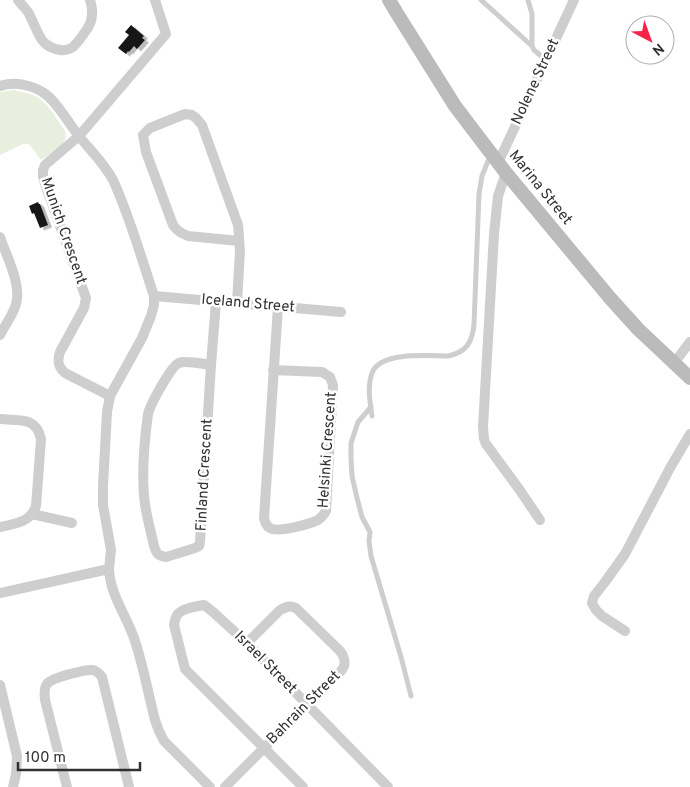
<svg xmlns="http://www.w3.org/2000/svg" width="690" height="787" font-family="Overpass,sans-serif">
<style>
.green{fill:#e9efde}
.building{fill:#181818;filter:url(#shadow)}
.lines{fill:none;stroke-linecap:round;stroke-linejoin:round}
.service{stroke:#cecece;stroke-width:5}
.minor{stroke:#cecece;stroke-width:10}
.secondary{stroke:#bbb;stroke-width:14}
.labels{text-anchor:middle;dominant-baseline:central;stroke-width:5;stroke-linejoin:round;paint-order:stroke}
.street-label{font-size:15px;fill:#313131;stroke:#fff}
</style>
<defs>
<filter id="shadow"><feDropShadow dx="4" dy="2.5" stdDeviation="0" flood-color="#0004"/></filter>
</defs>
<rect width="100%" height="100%" fill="#fff"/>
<path class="green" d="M 14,90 C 21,92 30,93 37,97 C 49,104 57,120 65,131 C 70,145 52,153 41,160 L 29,144 L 23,144 L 0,155 L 0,92 Z"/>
<g class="building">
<path d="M 131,25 L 144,36 L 142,38 L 145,40 L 137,49 L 134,46 L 129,52 L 128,51 L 126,54 L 118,48 L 129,35 L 125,32 Z"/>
<path d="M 38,202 L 39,204 L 40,204 L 48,225 L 40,228 L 34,213 L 32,214 L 29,206 Z"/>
</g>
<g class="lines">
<g class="service">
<path d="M 481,0 L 532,46"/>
<path d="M 528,0 L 532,14 L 532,46 L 534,50 L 546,60"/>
<path d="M 371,407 L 358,422 L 351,443 L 351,459 L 352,476 L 357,498 L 362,517 L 370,532 L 369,541 L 371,556 L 401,657 L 411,696"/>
<path d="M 372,416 C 370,402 367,387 372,373 C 380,351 429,356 448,356 C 467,352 472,342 474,325 L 479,194 L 482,176 L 490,156"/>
</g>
<g class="minor">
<path d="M 18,0 C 21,4 25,8 28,12 C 33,21 36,31 42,40 C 48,48 63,54 73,47 C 77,43 82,37 85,32 C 93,22 94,12 90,0"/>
<path d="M 0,86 C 14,81 32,85 44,93 C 57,102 68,122 78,135 C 90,150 104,163 113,180 C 130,217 141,257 154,296 L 154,305 L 151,316 L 142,338 L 110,396 L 107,412 L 103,486 L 103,505 L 111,550 L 109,569 L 0,593"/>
<path d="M 498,163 L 574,0"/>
<path d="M 506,173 L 498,196 L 494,234 L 483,427 L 484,439 L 486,444 L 519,489 L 540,520"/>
<path d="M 0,237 C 6,255 22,285 16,304 C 13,315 5,325 0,335"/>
<path d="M 154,296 L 341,312"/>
<path d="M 237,303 L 240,250 C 239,242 239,233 238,225 L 202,125 L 196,118 L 192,115 L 185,114 L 150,128 L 143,135 L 146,152 L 173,225 C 177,231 181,233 188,236 L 239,241"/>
<path d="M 674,363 L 690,342"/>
<path d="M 211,365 C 203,364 185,360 179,363 C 171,366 150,405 148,414 C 144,443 141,475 145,504 C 147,518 151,532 154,546 C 156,553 158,556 166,557 L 195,548 L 199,546 L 200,542 L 211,365 L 216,302"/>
<path d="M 273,370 L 322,372 L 330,377 L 333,385 L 326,511 C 324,515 322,517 318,520 C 310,524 278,533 270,528 C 266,526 265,522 264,518 L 278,307"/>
<path d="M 110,396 L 65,373 C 58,367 57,361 60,352 L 84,308 L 86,298 L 46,187 L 43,177 L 43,170 L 45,165 L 79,136 L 166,34 L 155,0"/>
<path d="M 0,419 C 19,421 36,416 41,439 L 36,506 C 31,522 15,524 0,527"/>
<path d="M 32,514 L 72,523"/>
<path d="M 109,569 C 110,594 126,615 134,638 C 143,664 148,693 155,720 L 159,731 L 164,741 L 210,787"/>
<path d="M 625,631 L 602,616 L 596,610 L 592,603 L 594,596 L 605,582 L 625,554 L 670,468 L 690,434"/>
<path d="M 0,685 L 17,756 L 16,774 L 13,787"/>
<path d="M 67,787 L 45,700 C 45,695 43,689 47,684 C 51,678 85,669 93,670 C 97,671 100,674 102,677 L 129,787"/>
<path d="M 225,787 L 341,671 C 347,664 345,658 340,651 L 296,608 C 290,605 286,607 280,610 L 247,643"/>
<path d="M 303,787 L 185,669 L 174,625 C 175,621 175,616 179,613 C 184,608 197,606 204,605 L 213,612 L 247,643 L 388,787"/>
</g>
<path class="secondary" d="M 389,0 L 398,15 L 455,106 L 506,173 L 610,298 L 638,329 L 690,378"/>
</g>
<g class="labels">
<g class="street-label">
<text transform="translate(536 82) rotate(-65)">Nolene Street</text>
<text transform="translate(540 188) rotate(51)">Marina Street</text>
<text transform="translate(63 231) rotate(71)">Munich Crescent</text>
<text transform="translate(248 304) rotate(5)">Iceland Street</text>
<text transform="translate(328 450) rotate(-86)">Helsinki Crescent</text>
<text transform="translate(205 475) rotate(-87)">Finland Crescent</text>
<text transform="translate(265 663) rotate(45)">Israel Street</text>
<text transform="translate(304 708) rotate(-45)">Bahrain Street</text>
</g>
</g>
<g transform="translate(650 40) rotate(139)"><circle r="24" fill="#ffffff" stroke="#adadad"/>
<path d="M0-4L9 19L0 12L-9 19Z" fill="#f6244a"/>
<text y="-8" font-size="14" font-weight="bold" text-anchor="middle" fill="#313131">N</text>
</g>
<path d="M18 762v8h122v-8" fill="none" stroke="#313131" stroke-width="2.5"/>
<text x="25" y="762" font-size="15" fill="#313131" stroke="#ffffff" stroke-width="4" paint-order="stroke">100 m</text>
</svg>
